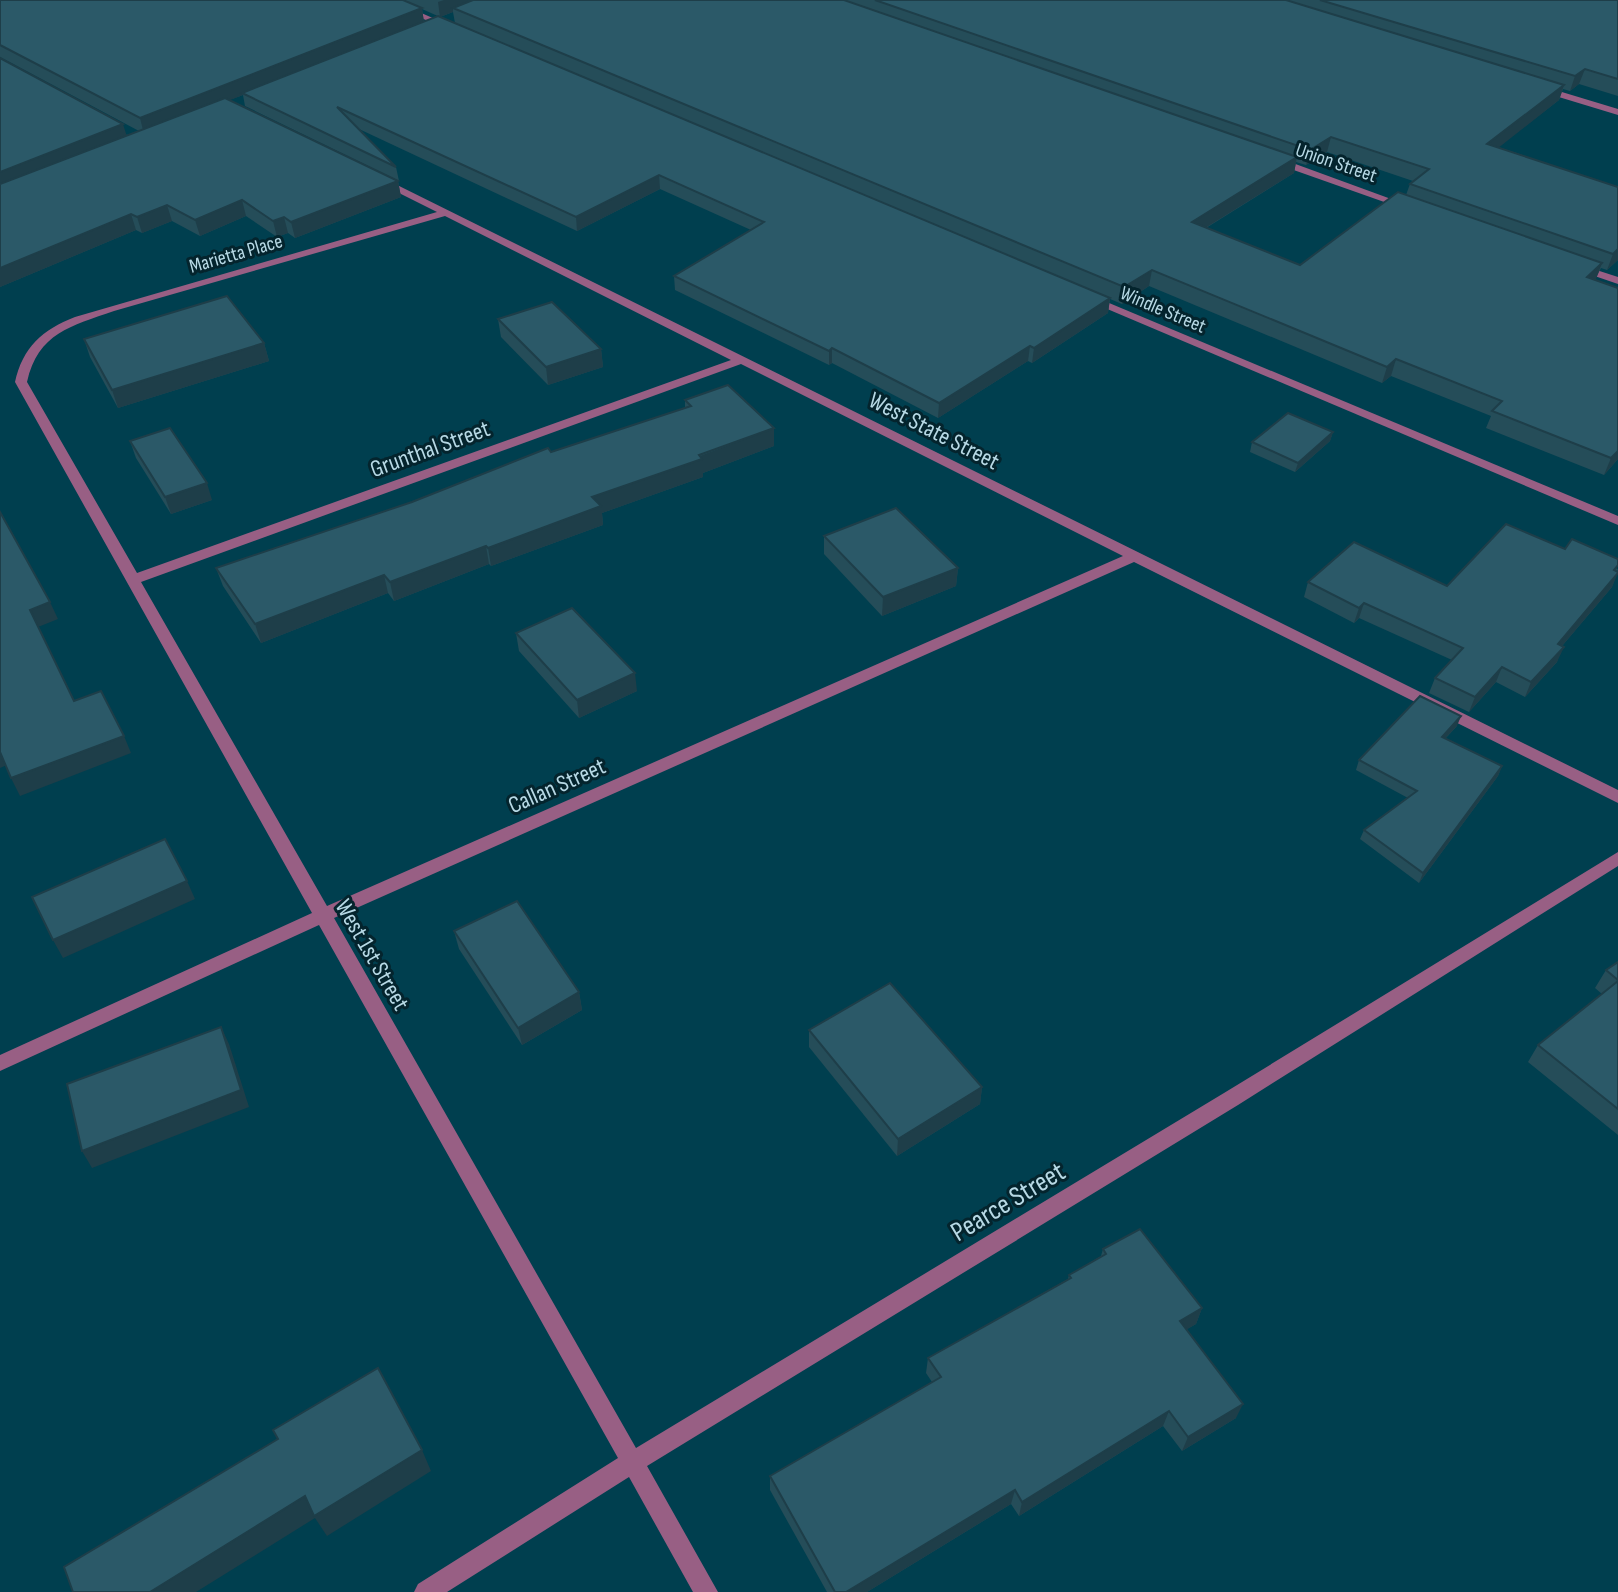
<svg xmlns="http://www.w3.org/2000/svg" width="1618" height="1592" font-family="'Sofia Sans Condensed',sans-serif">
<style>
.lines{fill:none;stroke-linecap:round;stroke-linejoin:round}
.street{fill:#985f84;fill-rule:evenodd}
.wall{fill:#254d59;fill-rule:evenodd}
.shaded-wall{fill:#1e3e49}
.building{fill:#2b5968;stroke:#1e3e49;stroke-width:2}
.labels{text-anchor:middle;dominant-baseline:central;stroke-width:6;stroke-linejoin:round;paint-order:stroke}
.far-street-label{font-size:20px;fill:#b7d9e5;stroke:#04242d}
.street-label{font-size:24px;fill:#b7d9e5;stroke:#04242d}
.near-street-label{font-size:28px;fill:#b7d9e5;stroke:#04242d}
</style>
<rect width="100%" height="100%" fill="#003f4f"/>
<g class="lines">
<g class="street">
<path d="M 381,0 L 392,0 L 453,27 L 446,29 Z"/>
<path d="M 1542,86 L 1618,109 L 1618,115 L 1539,91 L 1539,87 Z"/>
<path d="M 1271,158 L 1279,158 L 1413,207 L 1404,209 L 1271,162 Z"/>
<path d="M 381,177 L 1618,790 L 1618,803 L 1134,562 L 334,918 L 636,1448 L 1224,1093 L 1618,852 L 1618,866 L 1238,1105 L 647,1466 L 718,1592 L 693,1592 L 629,1477 L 447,1592 L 414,1592 L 418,1584 L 618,1458 L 319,925 L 0,1071 L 0,1055 L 312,913 L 15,382 C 23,347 42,330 75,317 L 437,212 L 377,182 L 376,180 ZM 445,216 L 731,360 L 137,573 L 27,382 C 38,333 71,326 114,311 ZM 741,364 L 1123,556 L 327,906 L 141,582 Z"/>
<path d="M 1581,265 L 1618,277 L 1618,284 L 1577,270 L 1575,268 Z"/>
<path d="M 1090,295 L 1618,516 L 1618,525 L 1086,300 L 1084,298 Z"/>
</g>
</g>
<g class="wall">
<path d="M 0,0 L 1618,0 L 1618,96 L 1579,84 L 1570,91 L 1563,89 L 1559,100 L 1498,147 L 1618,187 L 1618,260 L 1607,270 L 1601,268 L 1595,280 L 1618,288 L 1618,459 L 1604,475 L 1486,428 L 1491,416 L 1391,376 L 1382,383 L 1149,286 L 1122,304 L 1110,299 L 1108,313 L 1032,363 L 1028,361 L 938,418 L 832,363 L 829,365 L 675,290 L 674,276 L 751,230 L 660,189 L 577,231 L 359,129 L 396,167 L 399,181 L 245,106 L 243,95 L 229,100 L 398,181 L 401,197 L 295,238 L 288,233 L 277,237 L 246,216 L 200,236 L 172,221 L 142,233 L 136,230 L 0,287 L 0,58 L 127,135 L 139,131 L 0,57 ZM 422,9 L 440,17 L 453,12 L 455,23 L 424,22 ZM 1327,152 L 1413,181 L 1410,184 L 1406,195 L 1300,265 L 1206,228 L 1294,173 L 1296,162 L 1306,165 Z"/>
<path d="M 498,319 L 601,349 L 603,367 L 548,385 L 501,337 Z"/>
<path d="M 84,339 L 264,343 L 269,361 L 118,408 L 90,357 Z"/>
<path d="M 685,400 L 774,446 L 703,473 L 703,477 L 602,513 L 603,525 L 491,566 L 489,564 L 394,601 L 388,593 L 261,643 L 223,586 L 216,568 L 412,502 L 551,452 L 685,408 Z"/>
<path d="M 1333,432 L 1330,441 L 1295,472 L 1250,452 L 1252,442 Z"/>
<path d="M 130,441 L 212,500 L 171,514 L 136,458 Z"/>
<path d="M 824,536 L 958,568 L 956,586 L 882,616 L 824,554 Z"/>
<path d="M 1565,549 L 1618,569 L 1612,587 L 1562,646 L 1557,662 L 1525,697 L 1496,682 L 1469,712 L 1429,693 L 1435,678 L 1452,660 L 1359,618 L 1354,623 L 1304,597 L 1308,582 L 1447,586 Z"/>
<path d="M 516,633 L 637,691 L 579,718 L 519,651 Z"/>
<path d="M 1457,726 L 1445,739 L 1502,766 L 1498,776 L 1419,883 L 1360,839 L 1364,830 L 1408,798 L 1356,770 L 1359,760 Z"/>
<path d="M 454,931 L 579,992 L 582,1010 L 522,1045 L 459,949 Z"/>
<path d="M 1618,962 L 1618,1135 L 1528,1062 L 1538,1045 L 1602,994 L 1595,988 L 1606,970 Z"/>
<path d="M 809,1030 L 982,1087 L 980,1104 L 897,1156 L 809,1047 Z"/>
<path d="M 1103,1249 L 1202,1308 L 1196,1324 L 1187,1329 L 1236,1418 L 1182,1451 L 1163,1426 L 1019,1516 L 1011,1504 L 867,1592 L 827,1592 L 770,1490 L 770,1476 L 932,1382 L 926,1373 L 928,1358 L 1068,1279 L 1069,1275 L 1101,1256 Z"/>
</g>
<g class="shaded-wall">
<path d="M 444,0 L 482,0 L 453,8 L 453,12 L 440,17 L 438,2 Z"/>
<path d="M 422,8 L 424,23 L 242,93 L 243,95 L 144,134 L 140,118 Z"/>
<path d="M 1585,69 L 1579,84 L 1570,91 L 1575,76 Z"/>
<path d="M 1564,85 L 1559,100 L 1483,160 L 1487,144 Z"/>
<path d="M 123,124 L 128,140 L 0,190 L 0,172 Z"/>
<path d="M 1331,137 L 1327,152 L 1306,165 L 1310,150 Z"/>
<path d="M 1297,157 L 1294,173 L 1189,238 L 1192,222 Z"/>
<path d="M 659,175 L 660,189 L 577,231 L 576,217 Z"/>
<path d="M 398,181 L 401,197 L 295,238 L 291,222 Z"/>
<path d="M 242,200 L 246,216 L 200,236 L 195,220 Z"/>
<path d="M 167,205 L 172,221 L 142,233 L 137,217 Z"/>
<path d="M 131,214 L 136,230 L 0,287 L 0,268 Z"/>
<path d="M 284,217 L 288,233 L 277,237 L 273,221 Z"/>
<path d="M 1618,249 L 1618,260 L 1607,270 L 1613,254 Z"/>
<path d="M 1602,263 L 1596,279 L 1581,293 L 1587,277 Z"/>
<path d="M 1152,270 L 1149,286 L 1122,304 L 1124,287 Z"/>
<path d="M 1110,298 L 1108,313 L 1032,363 L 1034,348 Z"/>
<path d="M 264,343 L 269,361 L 118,408 L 112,390 Z"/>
<path d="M 1030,346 L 1028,361 L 938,418 L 939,403 Z"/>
<path d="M 832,348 L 832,363 L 829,365 L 829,351 Z"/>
<path d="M 601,349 L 603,367 L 548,385 L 546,367 Z"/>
<path d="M 1396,359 L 1391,376 L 1382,383 L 1387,367 Z"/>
<path d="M 774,428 L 774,446 L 703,473 L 703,477 L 602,513 L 603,525 L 491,566 L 488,548 L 592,497 Z"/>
<path d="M 1333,432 L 1330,441 L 1295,472 L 1298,463 Z"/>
<path d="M 1618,451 L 1618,459 L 1604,475 L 1611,458 Z"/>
<path d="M 207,483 L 212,500 L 171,514 L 165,497 Z"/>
<path d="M 486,546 L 489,564 L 394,601 L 390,582 Z"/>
<path d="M 958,568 L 956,586 L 882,616 L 883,597 Z"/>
<path d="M 1618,573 L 1612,587 L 1551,659 L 1558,644 Z"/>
<path d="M 384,575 L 388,593 L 261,643 L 255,624 Z"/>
<path d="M 50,602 L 58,619 L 38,627 L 30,610 Z"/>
<path d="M 1364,603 L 1359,618 L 1354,623 L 1359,608 Z"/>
<path d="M 1564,647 L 1557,662 L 1525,697 L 1531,682 Z"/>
<path d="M 1502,667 L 1496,682 L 1469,712 L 1475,697 Z"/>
<path d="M 635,673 L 637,691 L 579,718 L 577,700 Z"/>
<path d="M 1461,716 L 1457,726 L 1438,746 L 1442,737 Z"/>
<path d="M 124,736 L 131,753 L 20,796 L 11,778 Z"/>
<path d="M 0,752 L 7,765 L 0,768 Z"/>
<path d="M 1502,766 L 1498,776 L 1419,883 L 1423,873 Z"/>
<path d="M 187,881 L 195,899 L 63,958 L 53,940 Z"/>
<path d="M 579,992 L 582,1010 L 522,1045 L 518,1028 Z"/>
<path d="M 221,1027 L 229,1044 L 249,1107 L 92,1168 L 82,1151 Z"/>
<path d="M 982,1087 L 980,1104 L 897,1156 L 898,1139 Z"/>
<path d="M 1202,1308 L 1196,1324 L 1174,1337 L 1180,1321 Z"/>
<path d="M 1243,1404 L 1236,1418 L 1182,1451 L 1188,1437 Z"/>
<path d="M 1169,1411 L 1163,1426 L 1019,1516 L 1022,1502 Z"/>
<path d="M 422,1450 L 431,1471 L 327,1536 L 315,1518 L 196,1592 L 150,1592 L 305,1496 Z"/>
<path d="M 1015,1490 L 1011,1504 L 867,1592 L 846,1592 Z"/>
</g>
<g class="building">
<path d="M 0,0 L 403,0 L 422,8 L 140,118 L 0,45 Z"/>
<path d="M 473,0 L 844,0 L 1297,157 L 1192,222 L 1300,265 L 1398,192 L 1602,263 L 1587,277 L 1618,288 L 1618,451 L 1611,458 L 1492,411 L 1502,401 L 1396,359 L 1387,367 L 1152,270 L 1124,287 L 453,8 Z"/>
<path d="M 875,0 L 1286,0 L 1564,85 L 1487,144 L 1618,187 L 1618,249 L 1613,254 L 1410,184 L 1429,169 L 1331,137 L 1310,150 Z"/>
<path d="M 1320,0 L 1618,0 L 1618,79 L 1585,69 L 1575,76 Z"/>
<path d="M 438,16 L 1110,298 L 1034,348 L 1030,346 L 939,403 L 832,348 L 829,351 L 674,276 L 764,222 L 659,175 L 576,217 L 337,107 L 396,167 L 242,93 Z"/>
<path d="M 0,58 L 123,124 L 0,172 Z"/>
<path d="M 225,98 L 398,181 L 291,222 L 284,217 L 273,221 L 242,200 L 195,220 L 167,205 L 137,217 L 131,214 L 0,268 L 0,184 Z"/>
<path d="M 227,296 L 264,343 L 112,390 L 84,339 Z"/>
<path d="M 552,302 L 601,349 L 546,367 L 498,319 Z"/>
<path d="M 728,385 L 774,428 L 699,455 L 702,459 L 592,497 L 601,506 L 488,548 L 486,546 L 390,582 L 384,575 L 255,624 L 216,568 L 412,502 L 548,448 L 551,452 L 691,406 L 685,400 Z"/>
<path d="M 1288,413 L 1333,432 L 1298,463 L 1252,442 Z"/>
<path d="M 170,428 L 207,483 L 165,497 L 130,441 Z"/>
<path d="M 896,508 L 958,568 L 883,597 L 824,536 Z"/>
<path d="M 0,512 L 50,602 L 30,610 L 74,701 L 101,691 L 124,736 L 11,778 L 0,752 Z"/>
<path d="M 1506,524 L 1565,549 L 1572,539 L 1618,559 L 1618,565 L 1614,570 L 1618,572 L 1618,573 L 1558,644 L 1564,647 L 1531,682 L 1502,667 L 1475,697 L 1435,678 L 1463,648 L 1364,603 L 1359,608 L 1308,582 L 1354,542 L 1447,586 Z"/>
<path d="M 572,608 L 635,673 L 577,700 L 516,633 Z"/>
<path d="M 1420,696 L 1461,716 L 1442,737 L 1502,766 L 1423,873 L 1364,830 L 1417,791 L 1359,760 Z"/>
<path d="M 165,839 L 187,881 L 53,940 L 32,897 Z"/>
<path d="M 517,901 L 579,992 L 518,1028 L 454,931 Z"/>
<path d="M 1618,962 L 1618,980 L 1606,970 Z"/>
<path d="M 1618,981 L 1618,1109 L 1538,1045 Z"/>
<path d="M 890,983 L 982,1087 L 898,1139 L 809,1030 Z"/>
<path d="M 221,1027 L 241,1090 L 82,1151 L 67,1084 Z"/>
<path d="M 1140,1229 L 1202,1308 L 1180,1321 L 1243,1404 L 1188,1437 L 1169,1411 L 1022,1502 L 1015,1490 L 846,1592 L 835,1592 L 770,1476 L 941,1377 L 928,1358 L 1071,1278 L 1069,1275 L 1106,1254 L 1103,1249 Z"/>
<path d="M 378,1368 L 422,1450 L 314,1516 L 305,1496 L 150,1592 L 73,1592 L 64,1567 L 278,1439 L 273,1430 Z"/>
</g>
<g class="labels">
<g class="far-street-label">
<text transform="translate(1336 163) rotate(19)">Union Street</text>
<text transform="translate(236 254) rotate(-16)">Marietta Place</text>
<text transform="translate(1163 310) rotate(23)">Windle Street</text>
</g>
<g class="street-label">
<text transform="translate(934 431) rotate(27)">West State Street</text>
<text transform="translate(430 449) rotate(-20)">Grunthal Street</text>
<text transform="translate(557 786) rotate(-24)">Callan Street</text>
<text transform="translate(372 955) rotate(60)">West 1st Street</text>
</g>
<g class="near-street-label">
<text transform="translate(1008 1202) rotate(-31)">Pearce Street</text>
</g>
</g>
</svg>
